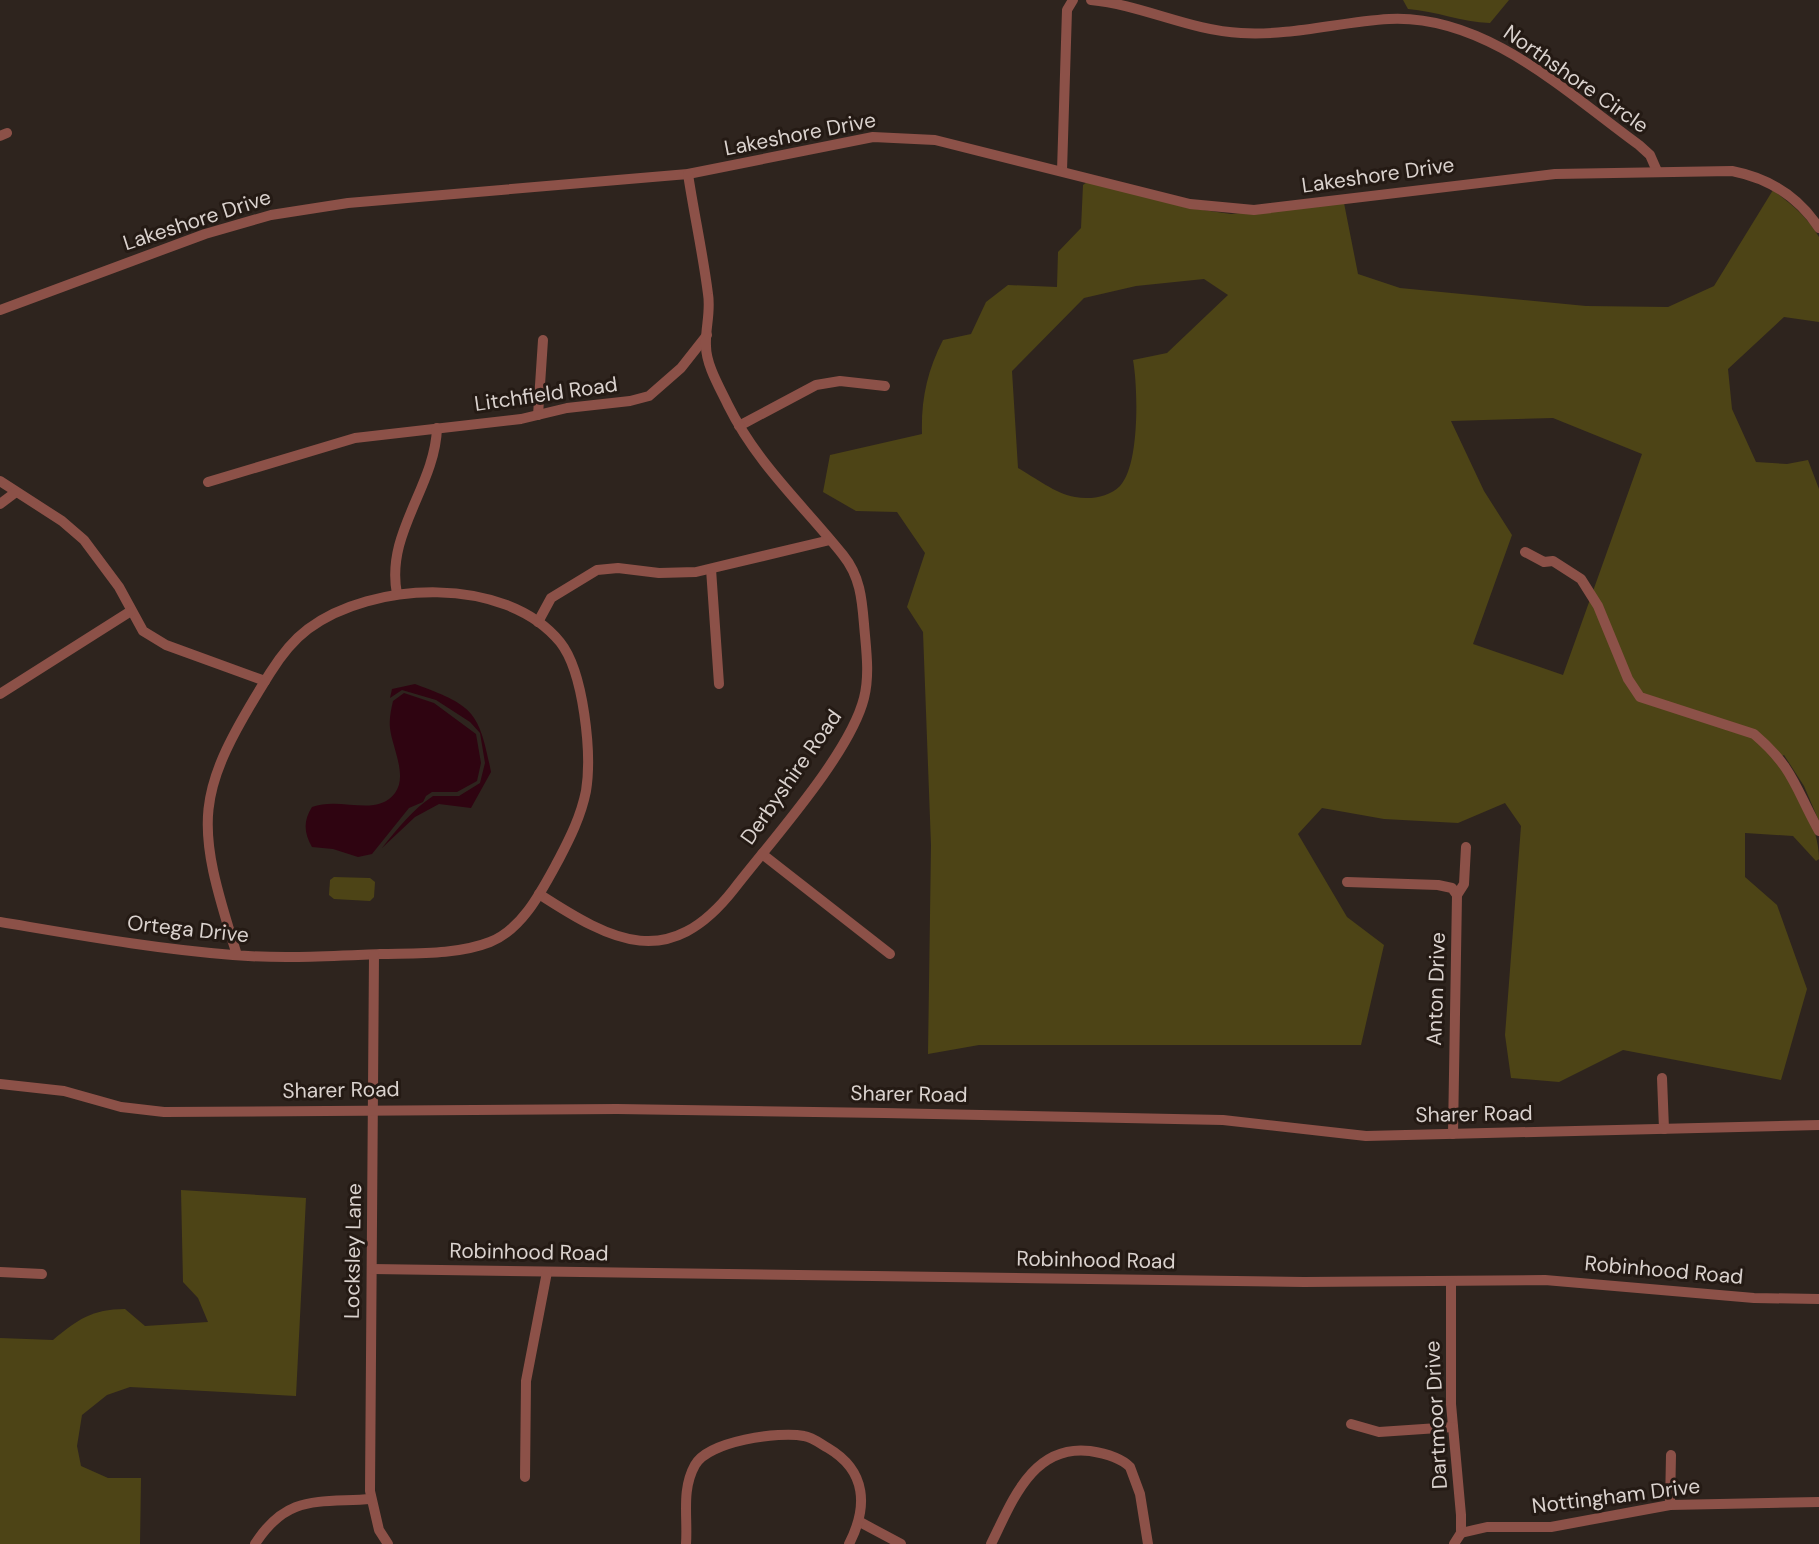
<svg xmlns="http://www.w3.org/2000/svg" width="1819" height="1544" font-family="'DM Sans',sans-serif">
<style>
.green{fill:#4d4416;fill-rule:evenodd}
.water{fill:#2f0411}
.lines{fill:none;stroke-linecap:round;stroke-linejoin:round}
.minor{stroke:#8c5148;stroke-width:10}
.labels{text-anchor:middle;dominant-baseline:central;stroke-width:6;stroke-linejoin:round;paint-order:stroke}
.street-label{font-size:21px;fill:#dad2ce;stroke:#241a14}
</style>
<rect width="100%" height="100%" fill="#2e241e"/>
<g class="green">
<path d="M 1403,0 L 1509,0 L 1490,23 C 1461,22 1436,11 1408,9 Z"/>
<path d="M 1087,182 L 1189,208 L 1231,214 L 1344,203 L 1358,274 L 1400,288 L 1586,306 L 1668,307 L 1714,286 L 1773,190 C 1791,204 1807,216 1819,237 L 1819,322 L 1784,317 L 1728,369 L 1732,409 L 1756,462 L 1787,464 L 1808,460 L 1819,489 L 1819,821 L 1804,786 L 1784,755 L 1776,759 C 1795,788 1819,824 1819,859 L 1816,861 L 1793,836 L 1745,833 L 1745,877 L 1777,905 L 1807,989 L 1781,1080 L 1623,1050 L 1559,1082 L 1511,1078 L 1505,1035 L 1521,826 L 1505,803 L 1458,823 L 1384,819 L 1322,808 L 1298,834 L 1347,917 L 1384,945 L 1361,1045 L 979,1045 L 928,1054 L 931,845 L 923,632 L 907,607 L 925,553 L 897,512 L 856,511 L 823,492 L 830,455 L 922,434 C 921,400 927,371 943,340 L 971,334 L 986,302 L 1008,285 L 1057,287 L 1058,252 L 1081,228 L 1083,185 ZM 1204,279 L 1228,295 L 1167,353 L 1133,360 C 1138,387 1140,465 1120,486 C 1109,497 1090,500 1075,497 C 1056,494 1034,477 1018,468 L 1012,371 L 1084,298 L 1136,286 ZM 1553,418 L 1642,454 L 1563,675 L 1473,644 L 1512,535 L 1484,491 L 1451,421 Z"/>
<path d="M 334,877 L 370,878 L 375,882 L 374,897 L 370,901 L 334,899 L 329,895 L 330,880 Z"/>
<path d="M 181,1190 L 306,1198 L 296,1396 L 130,1387 L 107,1395 L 82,1415 L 77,1446 L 81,1466 L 108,1478 L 141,1478 L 140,1544 L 0,1544 L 0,1338 L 53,1340 C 77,1320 92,1309 125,1309 L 145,1326 L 208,1322 L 198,1298 L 183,1282 Z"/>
</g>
<g class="water">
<path d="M 415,684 C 474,706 479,711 491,772 L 471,808 L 439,804 L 415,817 L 382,848 C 398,828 413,809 433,796 L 459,796 L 480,783 L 485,763 L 480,733 L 470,722 L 436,700 L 402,690 L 390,698 L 392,689 Z"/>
<path d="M 404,693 L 434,703 L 476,734 L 481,763 L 477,781 L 457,792 L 432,792 L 426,796 L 423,802 L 409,808 L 372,854 L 358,857 L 333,849 L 312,847 C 304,833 303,821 312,807 C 341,796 376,818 395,793 C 408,776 392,747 390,728 C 389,719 391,710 393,701 Z"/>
</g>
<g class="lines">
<g class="minor">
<path d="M 1091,0 C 1142,5 1191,31 1241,33 C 1291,36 1339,22 1389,19 C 1485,14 1566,92 1639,145 L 1650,155 L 1657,171"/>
<path d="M 0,136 L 7,133"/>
<path d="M 1062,171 L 1067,10 L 1073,0"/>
<path d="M 0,310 L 205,234 L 271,215 L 348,203 L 688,174 L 873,137 L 935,140 L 1190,204 L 1254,210 L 1555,174 L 1732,171 C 1768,178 1798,196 1819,228"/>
<path d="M 538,415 L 543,340"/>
<path d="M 739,426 L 816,385 L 840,381 L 885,386"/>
<path d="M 0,481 L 62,521 L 84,540 L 119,587 L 143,631 L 166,645 L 265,681"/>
<path d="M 208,482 L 355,438 L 521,419 L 567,408 L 630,401 L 649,396 L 681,368 L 707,335"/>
<path d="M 0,504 L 16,492"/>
<path d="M 1525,552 L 1544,562 L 1553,561 L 1581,579 L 1598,606 L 1628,679 L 1640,697 L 1754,734 C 1794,768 1795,788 1819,831"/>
<path d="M 711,569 L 719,684"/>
<path d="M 397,594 C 385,533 435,487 437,428"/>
<path d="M 538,622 L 551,598 L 597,570 L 618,568 L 659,573 L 696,572 L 830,540"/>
<path d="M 0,694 L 131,611"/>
<path d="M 762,854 L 890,954"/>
<path d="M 1347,882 L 1438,885 L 1452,888 L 1457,895"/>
<path d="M 539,894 C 613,942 669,972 734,889 C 771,841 850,754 864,698 C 870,674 866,649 864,624 C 862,599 860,576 843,555 C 803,505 757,464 728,405 C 720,388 706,365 706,346 C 705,329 711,312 708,294 C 703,254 694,214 688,174"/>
<path d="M 0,922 C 78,935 155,949 233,955 C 282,959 332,956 380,954 C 415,953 457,955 490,942 C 523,929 542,890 559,859 C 570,838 581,816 586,791 C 592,754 584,672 560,642 C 505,575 372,581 308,629 C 292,641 280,657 270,673 C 193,796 194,819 237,955"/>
<path d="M 374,955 L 370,1491 L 379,1530 L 388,1544"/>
<path d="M 1662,1078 L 1664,1129"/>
<path d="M 0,1084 L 64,1091 L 121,1107 L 164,1112 L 617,1109 L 884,1113 L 1223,1120 L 1366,1136 L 1819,1125"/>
<path d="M 1453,1134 L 1457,895 L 1464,884 L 1466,847"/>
<path d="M 372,1269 L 1304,1282 L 1545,1280 L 1754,1298 L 1819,1299"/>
<path d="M 0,1272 L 42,1274"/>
<path d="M 1451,1282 L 1451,1404 L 1461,1515 L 1461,1533 L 1454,1544"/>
<path d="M 1351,1424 L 1379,1432 L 1453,1427"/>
<path d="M 525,1477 L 526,1381 L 547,1272"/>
<path d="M 1670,1505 L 1671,1455"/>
<path d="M 860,1522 L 901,1544"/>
<path d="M 1461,1533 L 1487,1527 L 1551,1527 L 1670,1505 L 1819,1502"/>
<path d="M 255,1544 C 287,1494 317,1503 371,1499"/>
<path d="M 686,1544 C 688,1517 681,1490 695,1465 C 708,1441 779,1431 804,1436 C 812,1437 821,1444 828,1448 C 867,1471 868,1507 849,1544"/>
<path d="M 991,1544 C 1012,1502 1032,1444 1090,1451 C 1103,1453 1120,1457 1130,1467 L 1140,1494 L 1148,1544"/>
</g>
</g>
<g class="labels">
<g class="street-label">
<text transform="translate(1576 79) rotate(35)">Northshore Circle</text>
<text transform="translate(800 134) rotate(-11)">Lakeshore Drive</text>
<text transform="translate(1378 175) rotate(-8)">Lakeshore Drive</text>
<text transform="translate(197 220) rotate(-18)">Lakeshore Drive</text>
<text transform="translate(546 394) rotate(-8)">Litchfield Road</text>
<text transform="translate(791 777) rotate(-55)">Derbyshire Road</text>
<text transform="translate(188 929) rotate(6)">Ortega Drive</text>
<text transform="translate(1436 989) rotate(-88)">Anton Drive</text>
<text transform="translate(341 1090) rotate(-1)">Sharer Road</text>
<text transform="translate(909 1094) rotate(1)">Sharer Road</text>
<text transform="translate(1474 1114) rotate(-1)">Sharer Road</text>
<text transform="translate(353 1251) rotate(-89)">Locksley Lane</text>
<text transform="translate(529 1252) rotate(1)">Robinhood Road</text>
<text transform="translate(1096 1260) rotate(1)">Robinhood Road</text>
<text transform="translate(1664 1270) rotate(5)">Robinhood Road</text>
<text transform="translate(1436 1415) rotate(-93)">Dartmoor Drive</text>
<text transform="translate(1616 1496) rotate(-7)">Nottingham Drive</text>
</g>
</g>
</svg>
